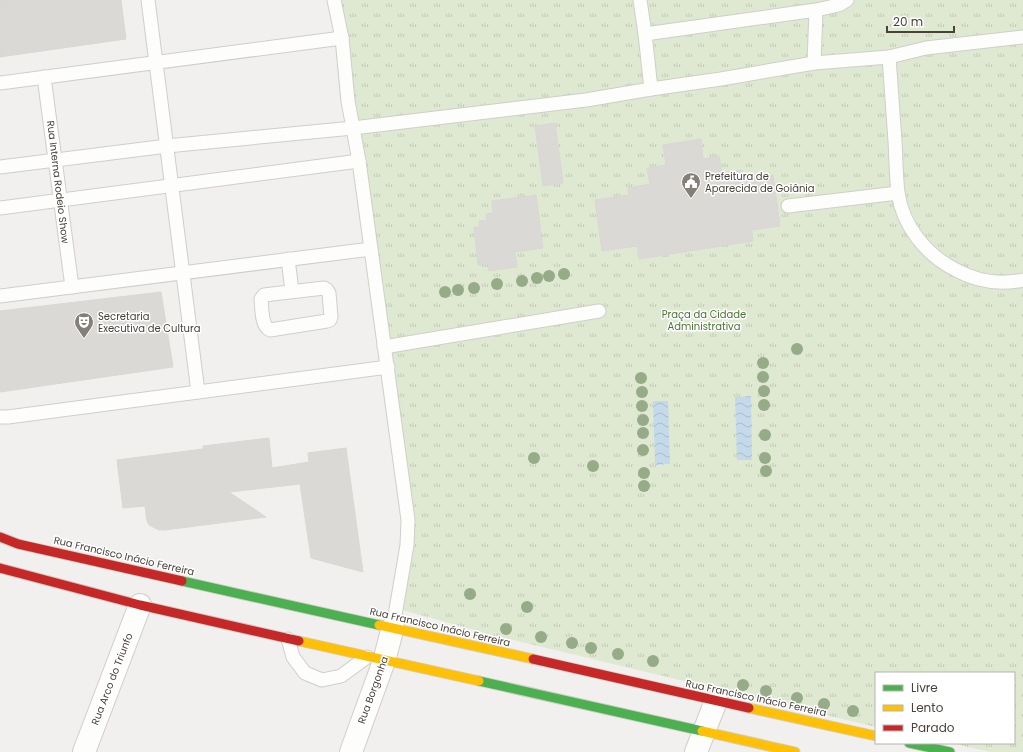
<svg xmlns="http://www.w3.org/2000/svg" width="1023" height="752" font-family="Poppins,sans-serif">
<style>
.park{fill:url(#park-tufts)}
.water{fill:url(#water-waves)}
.building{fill:#dbd9d6;stroke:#dad7d4}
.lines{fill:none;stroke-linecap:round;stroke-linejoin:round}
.lane-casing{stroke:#d0cecb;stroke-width:15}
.street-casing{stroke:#d0cecb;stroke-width:24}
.fast-casing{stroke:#d0cdc5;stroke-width:11}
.slow-casing{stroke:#d0cdc5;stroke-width:11}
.jam-casing{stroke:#d0cdc5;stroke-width:11}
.lane{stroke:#fdfdfc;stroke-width:13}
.street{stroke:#fdfdfc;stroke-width:22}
.fast{stroke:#4caf50;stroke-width:9}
.slow{stroke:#ffc107;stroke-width:9}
.jam{stroke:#c62828;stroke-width:9}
.tree{fill:#96ab87}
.labels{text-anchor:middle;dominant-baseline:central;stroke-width:3;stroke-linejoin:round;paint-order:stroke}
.poi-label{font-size:10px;fill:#48423a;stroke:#fff;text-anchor:start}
.street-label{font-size:10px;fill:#48423a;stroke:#fff}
.park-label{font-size:10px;fill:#4b7333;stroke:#fff}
</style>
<defs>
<pattern id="park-tufts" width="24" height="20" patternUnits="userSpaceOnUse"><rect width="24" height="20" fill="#dfe9d1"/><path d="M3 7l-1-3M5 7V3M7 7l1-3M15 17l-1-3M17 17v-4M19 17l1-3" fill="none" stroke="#c1c9b4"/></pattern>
<pattern id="water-waves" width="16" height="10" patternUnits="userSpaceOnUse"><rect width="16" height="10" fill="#c4daea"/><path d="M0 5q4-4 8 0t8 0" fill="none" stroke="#aabcc9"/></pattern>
</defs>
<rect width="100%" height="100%" fill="#f2f0ee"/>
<path class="park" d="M 339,0 L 1023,0 L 1023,752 L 991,752 L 950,743 L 1014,743 L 1014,673 L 876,673 L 876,727 L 492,635 L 399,609 L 407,561 Z"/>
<g class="water">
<path d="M 751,396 L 752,460 L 737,460 L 735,397 Z"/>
<path d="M 653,401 L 668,401 L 670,464 L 655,465 Z"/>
</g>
<g class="building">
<path d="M 0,0 L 121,0 L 126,39 L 0,57 Z"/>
<path d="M 555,123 L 563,183 L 543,186 L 535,126 Z"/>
<path d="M 701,139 L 703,159 L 719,156 L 722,173 L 742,170 L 744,179 L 773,175 L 780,226 L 752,230 L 753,241 L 639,259 L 637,246 L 602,251 L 595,200 L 629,195 L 628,188 L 650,184 L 647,168 L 666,165 L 663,145 Z"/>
<path d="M 536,195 L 543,248 L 515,252 L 517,267 L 489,271 L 488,264 L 478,265 L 474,227 L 480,227 L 479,221 L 487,220 L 486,214 L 493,213 L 492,201 Z"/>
<path d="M 161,292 L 173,367 L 0,392 L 0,311 Z"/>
<path d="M 269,438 L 272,468 L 309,462 L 308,453 L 346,448 L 363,572 L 311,558 L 300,484 L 229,492 L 266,517 L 165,530 L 159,530 L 149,525 L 147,521 L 145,506 L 123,508 L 117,460 L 203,449 L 203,446 Z"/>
</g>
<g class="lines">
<g class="lane-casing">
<g id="lane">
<path d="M 148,0 L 198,392"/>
<path d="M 334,0 L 342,38 L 348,101 L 359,161 L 408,520 L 407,545 L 393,627"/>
<path d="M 640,0 L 645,34 L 651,89"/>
<path d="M 645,34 L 816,10 L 839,5 L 847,0"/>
<path d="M 889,57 C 891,85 893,113 895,141 C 896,158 896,176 898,193 C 903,226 926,255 956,270 C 978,282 999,285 1023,280"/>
<path d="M 814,63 L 816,10"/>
<path d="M 44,77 L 72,287"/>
<path d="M 0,83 L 342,38"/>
<path d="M 0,167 L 167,146 L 353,128 L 586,100 L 651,89 L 721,79 L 814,63 L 889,57 L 926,48 L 1023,37"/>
<path d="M 788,206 L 898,193"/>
<path d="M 0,208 L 359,161"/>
<path d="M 288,259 L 292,291"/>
<path d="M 324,288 L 327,290 L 329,293 L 331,317 L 330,320 L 327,321 L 270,330 C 261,326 262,308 261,299 L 264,295 Z"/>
<path d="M 0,296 L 371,249"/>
<path d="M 384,347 L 599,311"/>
<path d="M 0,417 L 8,417 L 388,367"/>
<path d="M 288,639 L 293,657 L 305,673 L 322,680 L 341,676 L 367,657"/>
</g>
</g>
<g class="street-casing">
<g id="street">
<path d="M 84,752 L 140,605"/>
<path d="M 351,752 L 384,661 L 393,627"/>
<path d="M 696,752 L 716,701"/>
</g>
</g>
<g class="fast-casing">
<g id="fast">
<path d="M 182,581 L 379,625"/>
<path d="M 479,681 L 702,731"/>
<path d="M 909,743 L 950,752"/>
</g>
</g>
<g class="slow-casing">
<g id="slow">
<path d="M 379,625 L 533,659"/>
<path d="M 299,641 L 479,681"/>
<path d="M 749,708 L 876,736"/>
<path d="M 702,731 L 795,752"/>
</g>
</g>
<g class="jam-casing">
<g id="jam">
<path d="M 0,537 L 18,544 L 182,581"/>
<path d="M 0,568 L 140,605 L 299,641"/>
<path d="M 533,659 L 749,708"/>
</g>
</g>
<use href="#lane" class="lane"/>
<use href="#street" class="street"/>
<use href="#fast" class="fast"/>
<use href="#slow" class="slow"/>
<use href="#jam" class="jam"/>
</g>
<g class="tree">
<circle cx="564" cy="274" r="6"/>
<circle cx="549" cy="276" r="6"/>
<circle cx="537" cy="278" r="6"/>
<circle cx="522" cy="281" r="6"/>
<circle cx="497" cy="284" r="6"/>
<circle cx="474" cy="288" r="6"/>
<circle cx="458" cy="290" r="6"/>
<circle cx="445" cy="292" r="6"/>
<circle cx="797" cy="349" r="6"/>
<circle cx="763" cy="363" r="6"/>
<circle cx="763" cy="377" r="6"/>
<circle cx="641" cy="378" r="6"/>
<circle cx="764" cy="391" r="6"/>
<circle cx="642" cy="392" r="6"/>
<circle cx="764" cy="405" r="6"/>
<circle cx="642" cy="406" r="6"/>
<circle cx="643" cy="420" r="6"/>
<circle cx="643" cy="433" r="6"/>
<circle cx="765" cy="435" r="6"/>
<circle cx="643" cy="450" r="6"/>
<circle cx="534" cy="458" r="6"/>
<circle cx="765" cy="458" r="6"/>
<circle cx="593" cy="466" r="6"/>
<circle cx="766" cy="471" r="6"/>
<circle cx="644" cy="473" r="6"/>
<circle cx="644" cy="486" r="6"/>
<circle cx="470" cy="594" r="6"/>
<circle cx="527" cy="607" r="6"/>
<circle cx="506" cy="629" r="6"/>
<circle cx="541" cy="637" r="6"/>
<circle cx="572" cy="643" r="6"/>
<circle cx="591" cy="648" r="6"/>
<circle cx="618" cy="654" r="6"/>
<circle cx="653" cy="661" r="6"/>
<circle cx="743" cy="685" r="6"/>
<circle cx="766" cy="691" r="6"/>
<circle cx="797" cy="698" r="6"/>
<circle cx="824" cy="704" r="6"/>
<circle cx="853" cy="711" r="6"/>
</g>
<defs>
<g id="civic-pin" transform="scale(1)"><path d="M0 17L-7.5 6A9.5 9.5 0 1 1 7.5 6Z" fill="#847f79" stroke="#fff"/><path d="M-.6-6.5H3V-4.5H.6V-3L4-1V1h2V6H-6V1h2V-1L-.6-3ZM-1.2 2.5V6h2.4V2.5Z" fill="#fff"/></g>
<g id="theatre-pin" transform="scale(1)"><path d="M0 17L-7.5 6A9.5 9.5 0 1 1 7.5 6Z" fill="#847f79" stroke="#fff"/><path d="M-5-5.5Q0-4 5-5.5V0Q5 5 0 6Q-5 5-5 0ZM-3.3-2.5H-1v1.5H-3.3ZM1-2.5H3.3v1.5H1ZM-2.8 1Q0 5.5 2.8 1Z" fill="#fff"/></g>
</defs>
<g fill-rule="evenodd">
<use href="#civic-pin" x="691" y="182"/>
<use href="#theatre-pin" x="84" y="322"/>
</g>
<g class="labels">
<g class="poi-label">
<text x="705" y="176">Prefeitura de<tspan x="705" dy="12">Aparecida de Goiânia</tspan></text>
<text x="98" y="316">Secretaria<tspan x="98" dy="12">Executiva de Cultura</tspan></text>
</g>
<g class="street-label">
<text transform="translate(58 182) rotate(83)">Rua Interna Rodeio Show</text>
<text transform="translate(124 556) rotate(13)">Rua Francisco Inácio Ferreira</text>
<text transform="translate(440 627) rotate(13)">Rua Francisco Inácio Ferreira</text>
<text transform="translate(112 679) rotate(-69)">Rua Arco do Triunfo</text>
<text transform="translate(373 690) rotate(-70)">Rua Borgonha</text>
<text transform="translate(756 698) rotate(12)">Rua Francisco Inácio Ferreira</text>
</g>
<g class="park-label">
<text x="704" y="314">Praça da Cidade<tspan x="704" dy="12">Administrativa</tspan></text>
</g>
</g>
<rect x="875" y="672" width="140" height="72" fill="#ffffff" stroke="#b6b3b0"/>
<rect x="883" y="685" width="20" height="6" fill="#4caf50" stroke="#b6b3b0"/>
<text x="911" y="692" font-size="12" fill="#48423a">Livre</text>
<rect x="883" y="705" width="20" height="6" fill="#ffc107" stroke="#b6b3b0"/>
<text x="911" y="712" font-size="12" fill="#48423a">Lento</text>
<rect x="883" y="725" width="20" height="6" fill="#c62828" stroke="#b6b3b0"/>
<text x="911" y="732" font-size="12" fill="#48423a">Parado</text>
<path d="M887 26v6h67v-6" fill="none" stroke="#48423a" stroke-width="2"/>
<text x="893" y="26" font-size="12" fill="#48423a" stroke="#ffffff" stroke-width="3" paint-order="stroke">20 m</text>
</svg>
